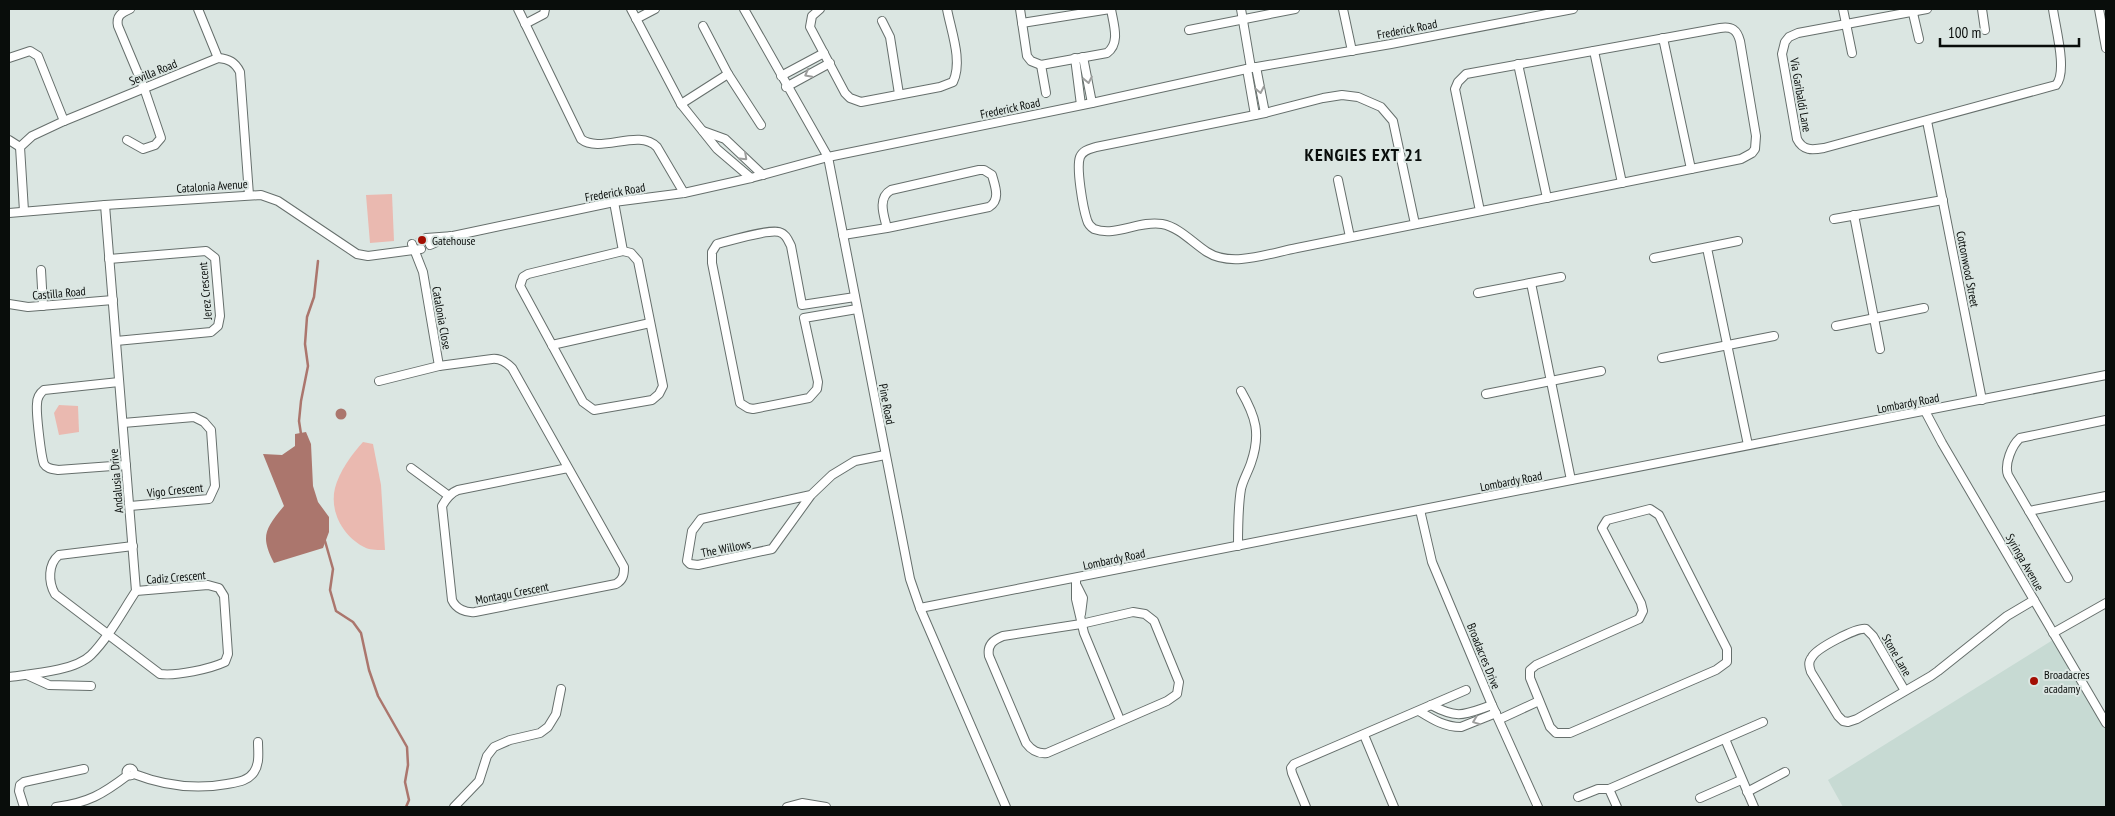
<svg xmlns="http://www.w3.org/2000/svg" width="2115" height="816" font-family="'PT Sans Narrow',sans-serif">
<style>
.built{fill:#c7dad3}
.green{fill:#eab9b0}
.water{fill:#ab766d}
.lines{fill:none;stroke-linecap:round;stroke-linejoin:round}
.stream{stroke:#ab766d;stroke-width:2.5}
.minor-tunnel{stroke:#bcc5c2;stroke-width:8;stroke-dasharray:8 4;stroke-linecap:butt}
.minor-casing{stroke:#666f6c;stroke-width:10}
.minor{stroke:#fff;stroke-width:8}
.oneway{stroke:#9d9e9d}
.poi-dot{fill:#a30e02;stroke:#dbe6e2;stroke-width:2}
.labels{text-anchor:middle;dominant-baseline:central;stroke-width:4;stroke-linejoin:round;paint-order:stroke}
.street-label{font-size:12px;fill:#090d0b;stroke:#dbe6e2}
.poi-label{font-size:12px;fill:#090d0b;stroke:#dbe6e2;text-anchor:start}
.district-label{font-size:18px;font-weight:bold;letter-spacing:1px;fill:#090d0b;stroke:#dbe6e2}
</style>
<rect width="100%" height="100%" fill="#dbe6e2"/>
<path class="built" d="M 2056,638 L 2106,725 L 2106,807 L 1843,807 L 1828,780 Z"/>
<g class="green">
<path d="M 392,194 L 394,241 L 370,243 L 366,195 Z"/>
<path d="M 59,405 L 78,406 L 79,432 L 59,435 L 54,413 Z"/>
<path d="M 363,442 L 373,444 L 381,485 L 385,550 C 379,550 371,550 366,548 C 344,538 329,512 335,488 C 339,472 352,454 363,442 Z"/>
</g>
<g class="water">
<circle cx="341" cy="414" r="5.5"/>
<path d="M 306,432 L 311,444 L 313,486 L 318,502 L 329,517 L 329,532 L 323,548 L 274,563 C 260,536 265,529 284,506 L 263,454 L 282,455 L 295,446 L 295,434 Z"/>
</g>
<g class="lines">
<g class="stream">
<path d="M 301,434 L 299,421 L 301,401 L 308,366 L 305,344 L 307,317 L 314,297 L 318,261"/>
<path d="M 325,541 L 333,569 L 330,590 L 336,611 L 353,622 L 361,633 L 369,670 L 378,696 L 407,747 L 408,765 L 405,782 L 409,800 L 406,807"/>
</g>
<path class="minor-tunnel" d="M 417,242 L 426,238"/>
<g class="minor-casing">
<g id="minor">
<path d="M 198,9 L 218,58"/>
<path d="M 518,9 L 581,139 C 600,154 639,128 657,147 L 684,193"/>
<path d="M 631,9 L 681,104 L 717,149 L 751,178"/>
<path d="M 744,9 L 828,157 L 910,579 L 920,608 L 1006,807"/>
<path d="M 820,9 L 812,16 L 810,27 L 845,93 L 850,98 L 861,102 L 940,87 L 953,82 C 963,61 951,31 947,9"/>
<path d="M 1020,9 L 1027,56 L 1031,61 L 1041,65 L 1107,53 C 1121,43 1113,23 1111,9"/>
<path d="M 1241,9 L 1251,68"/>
<path d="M 1343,9 L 1352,51"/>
<path d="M 1843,9 L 1852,53"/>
<path d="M 1912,9 L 1919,39"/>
<path d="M 1927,9 L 1798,33 L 1789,37 L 1785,42 L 1782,54 L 1797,139 C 1803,151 1812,150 1824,148 L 2056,85 C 2068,72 2055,26 2053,9"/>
<path d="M 1982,9 L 1985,30"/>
<path d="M 2099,9 L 2106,48"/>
<path d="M 636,19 L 655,9"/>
<path d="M 882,21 L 890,37 L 899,94"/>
<path d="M 1022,23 L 1110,9"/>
<path d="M 525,24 L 544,14 L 545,9"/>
<path d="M 703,26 L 728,74 L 761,125"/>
<path d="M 1189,30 L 1295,9"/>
<path d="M 1663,38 L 1691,169"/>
<path d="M 1594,51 L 1622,183"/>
<path d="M 1083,57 L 1092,103"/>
<path d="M 9,58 L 30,51 L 38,56 L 64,121"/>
<path d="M 1075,58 L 1081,105"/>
<path d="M 1518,64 L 1547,198"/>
<path d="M 1041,65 L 1046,93"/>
<path d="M 1256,67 L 1265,113"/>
<path d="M 1247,69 L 1255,115"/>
<path d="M 781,76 L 824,53"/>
<path d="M 786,87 L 830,63"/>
<path d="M 681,104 L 728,74"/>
<path d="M 1927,121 L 1982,400"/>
<path d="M 703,131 L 725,139 L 763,175"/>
<path d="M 9,140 L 20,147"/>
<path d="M 127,140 L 143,149 L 155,145 L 161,138 L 144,88 L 118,26 C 116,16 121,13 130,9"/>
<path d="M 1338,180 L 1350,237"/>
<path d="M 614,202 L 623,251"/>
<path d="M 24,211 L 20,147 L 32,136 L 64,121 L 218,58 C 229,59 235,62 240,72 L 249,195"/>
<path d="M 9,213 L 105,205 L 261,195 L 278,201 L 357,254 L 368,256 L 421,249"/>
<path d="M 1854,215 L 1880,349"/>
<path d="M 1834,219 L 1943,200"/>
<path d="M 1415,224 L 1393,121 L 1381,107 L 1358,97 L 1342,95 L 1323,98 L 1265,113 L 1096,147 C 1090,149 1083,150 1080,157 C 1076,168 1083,208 1087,220 C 1088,224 1091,227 1094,229 C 1116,237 1139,220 1162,224 C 1179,227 1193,243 1207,252 C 1232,268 1270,253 1297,248 L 1741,159 L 1752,153 L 1755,149 L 1756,136 L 1740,41 C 1737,30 1732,26 1720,28 L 1466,74 L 1458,82 L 1455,89 L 1480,211"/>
<path d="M 843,235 L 887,228 L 989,207 C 1001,200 995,186 992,175 L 984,170 L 979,170 L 891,190 C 877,198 884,216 887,228"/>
<path d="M 426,238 L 453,236 L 614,202 L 684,193 L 751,178 L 828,157 L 1092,103 L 1251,68 L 1391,44 L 1573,9"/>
<path d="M 412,244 L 423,272 L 439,366"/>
<path d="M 430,245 L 451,236"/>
<path d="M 1707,248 L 1748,445"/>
<path d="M 623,251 L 631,253 L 638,261 L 663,386 L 659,394 L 652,400 L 594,410 L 583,402 L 520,286 L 523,277 L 528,274 Z"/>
<path d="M 1654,258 L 1738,241"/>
<path d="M 109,259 L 206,251 L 215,258 L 220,316 L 218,326 L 211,332 L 116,341"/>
<path d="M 41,270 L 43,306"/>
<path d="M 1531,283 L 1571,480"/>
<path d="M 1478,293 L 1561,277"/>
<path d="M 855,297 L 802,305 L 791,246 C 788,240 786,234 779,232 C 768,229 729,241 717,244 L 712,252 L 712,263 L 740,403 L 748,408 L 753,409 L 809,398 L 817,389 L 818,382 L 804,318 L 857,309"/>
<path d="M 9,304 L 28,307 L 113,300"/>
<path d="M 1836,326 L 1924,308"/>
<path d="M 552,345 L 650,323"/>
<path d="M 1662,358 L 1774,336"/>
<path d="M 379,381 L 439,366 L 492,359 C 500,358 506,362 512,368 L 624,567 C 624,575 623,580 616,584 L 475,612 C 466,613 456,609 452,600 L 442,506 C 446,499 450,493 458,490 L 568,468"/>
<path d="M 119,382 L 44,390 C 40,393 37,398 37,404 C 36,413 41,457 44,464 C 47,469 53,469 58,470 L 126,465"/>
<path d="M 1486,394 L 1601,371"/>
<path d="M 1925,411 L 1942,443 L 2106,723"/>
<path d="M 123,423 L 194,417 L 204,422 L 211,430 L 215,486 L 209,499 L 130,506"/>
<path d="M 411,468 L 449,496"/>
<path d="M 811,495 L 701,519 L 692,531 L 687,561 L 690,564 L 698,565 L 772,549 L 811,495 L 832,475 L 855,461 L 885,455"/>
<path d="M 1650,509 L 1659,515 L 1727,649 L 1727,662 L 1716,670 L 1570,733 L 1556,733 L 1550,727 L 1530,678 L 1530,670 L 1536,665 L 1639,619 L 1643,611 L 1641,603 L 1602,528 L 1607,520 Z"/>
<path d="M 1420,510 L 1432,562 L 1492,705 L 1538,807"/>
<path d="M 2029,511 L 2106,496"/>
<path d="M 133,546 L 59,555 C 48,564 48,582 55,594 L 160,674 C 177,676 210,669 225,662 L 228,654 L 224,596 L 219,588 L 208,585 L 136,591"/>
<path d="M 1238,546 C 1238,527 1238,507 1241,489 C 1243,480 1248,472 1251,463 C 1261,434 1256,417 1241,391"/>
<path d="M 1076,578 L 1076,599 L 1084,633 L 1120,720"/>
<path d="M 2068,578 L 2008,475 C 2004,464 2012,445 2020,438 L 2106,420"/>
<path d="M 1077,586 L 1083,598 L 1081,614"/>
<path d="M 920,608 L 2106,375"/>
<path d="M 1133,612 L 1145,614 L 1154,621 L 1179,682 L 1177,694 L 1167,701 L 1047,753 C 1038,754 1032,751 1026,743 L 989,656 C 987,645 993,640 1003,636 L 1081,624 Z"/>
<path d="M 2053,633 L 2106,603"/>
<path d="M 27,675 L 49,685 L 91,686"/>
<path d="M 9,677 C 31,674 75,671 91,655 C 109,637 122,612 136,591 L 105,205"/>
<path d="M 1905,691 L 1873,636 L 1866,629 C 1857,627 1817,648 1812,657 C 1808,662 1809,666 1811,672 L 1838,716 L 1843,721 L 1848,722 L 1857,719 L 1931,676 L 1938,671 L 2007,616 L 2034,600"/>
<path d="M 1431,705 C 1459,720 1465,714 1492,705"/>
<path d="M 1419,711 C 1432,719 1444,727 1461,727 L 1496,713"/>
<path d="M 1500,719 L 1539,701"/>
<path d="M 1364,735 L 1394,807"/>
<path d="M 1725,739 L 1754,807"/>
<circle cx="130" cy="772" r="3.5"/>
<path d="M 134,774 C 165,786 194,790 227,784 C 238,782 248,781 254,772 C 260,763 258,752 258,742"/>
<path d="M 1609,789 L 1617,807"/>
<path d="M 1747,792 L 1785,772"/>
<path d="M 1578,797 L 1598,789 L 1609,789 L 1763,722"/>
<path d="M 1700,798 L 1741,780"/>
<path d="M 24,807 L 19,791 L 20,785 L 24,782 L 84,769"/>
<path d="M 56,807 C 88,803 103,794 128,775"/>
<path d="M 454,807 L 479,781 L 487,756 L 494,747 L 510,740 L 540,733 L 548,727 L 556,714 L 561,689"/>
<path d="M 787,807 L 802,803 L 826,807"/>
<path d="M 1306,807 L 1292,773 L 1291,768 L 1294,764 L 1466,690"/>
</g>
</g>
<use href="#minor" class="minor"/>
</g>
<defs><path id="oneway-chevron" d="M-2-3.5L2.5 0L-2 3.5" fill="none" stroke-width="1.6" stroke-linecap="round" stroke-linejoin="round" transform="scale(1.25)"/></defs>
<g class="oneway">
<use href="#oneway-chevron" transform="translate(808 74) rotate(152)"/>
<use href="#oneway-chevron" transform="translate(1088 80) rotate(79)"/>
<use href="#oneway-chevron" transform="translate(1260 90) rotate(79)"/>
<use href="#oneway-chevron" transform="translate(744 157) rotate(43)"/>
<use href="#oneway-chevron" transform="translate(1476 721) rotate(159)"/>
</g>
<g class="poi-dot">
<circle cx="422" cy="240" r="5"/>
<circle cx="2034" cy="681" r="5"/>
</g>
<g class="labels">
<g class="street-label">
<text transform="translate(1407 29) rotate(-11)">Frederick Road</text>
<text transform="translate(153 72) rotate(-22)">Sevilla Road</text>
<text transform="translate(1801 95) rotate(80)">Via Garibaldi Lane</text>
<text transform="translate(1010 108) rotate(-12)">Frederick Road</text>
<text transform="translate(212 186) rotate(-4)">Catalonia Avenue</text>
<text transform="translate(615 192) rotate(-10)">Frederick Road</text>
<text transform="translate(1968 269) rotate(79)">Cottonwood Street</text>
<text transform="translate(205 291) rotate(-95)">Jerez Crescent</text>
<text transform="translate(59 293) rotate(-5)">Castilla Road</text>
<text transform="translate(442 318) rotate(80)">Catalonia Close</text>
<text transform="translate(1908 403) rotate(-11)">Lombardy Road</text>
<text transform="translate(887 404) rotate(79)">Pine Road</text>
<text transform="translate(116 481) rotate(-95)">Andalusia Drive</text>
<text transform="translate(1511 481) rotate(-11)">Lombardy Road</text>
<text transform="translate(175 490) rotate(-6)">Vigo Crescent</text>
<text transform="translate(726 548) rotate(-11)">The Willows</text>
<text transform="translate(1114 559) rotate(-12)">Lombardy Road</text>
<text transform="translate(2025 562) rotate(60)">Syringa Avenue</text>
<text transform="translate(176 577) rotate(-5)">Cadiz Crescent</text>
<text transform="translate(512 593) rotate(-11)">Montagu Crescent</text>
<text transform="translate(1897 655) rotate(60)">Stone Lane</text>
<text transform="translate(1484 656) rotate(68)">Broadacres Drive</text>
</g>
<g class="poi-label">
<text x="432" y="240">Gatehouse</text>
<text x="2044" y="674">Broadacres<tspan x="2044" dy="14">acadamy</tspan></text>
</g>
<g class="district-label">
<text x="1364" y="154">KENGIES EXT 21</text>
</g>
</g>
<rect width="2115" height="816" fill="none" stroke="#090d0b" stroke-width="20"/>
<path d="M1940 38v8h139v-8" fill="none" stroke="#090d0b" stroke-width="2.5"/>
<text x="1948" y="38" font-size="15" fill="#090d0b" stroke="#dbe6e2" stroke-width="4" paint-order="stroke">100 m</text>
</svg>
